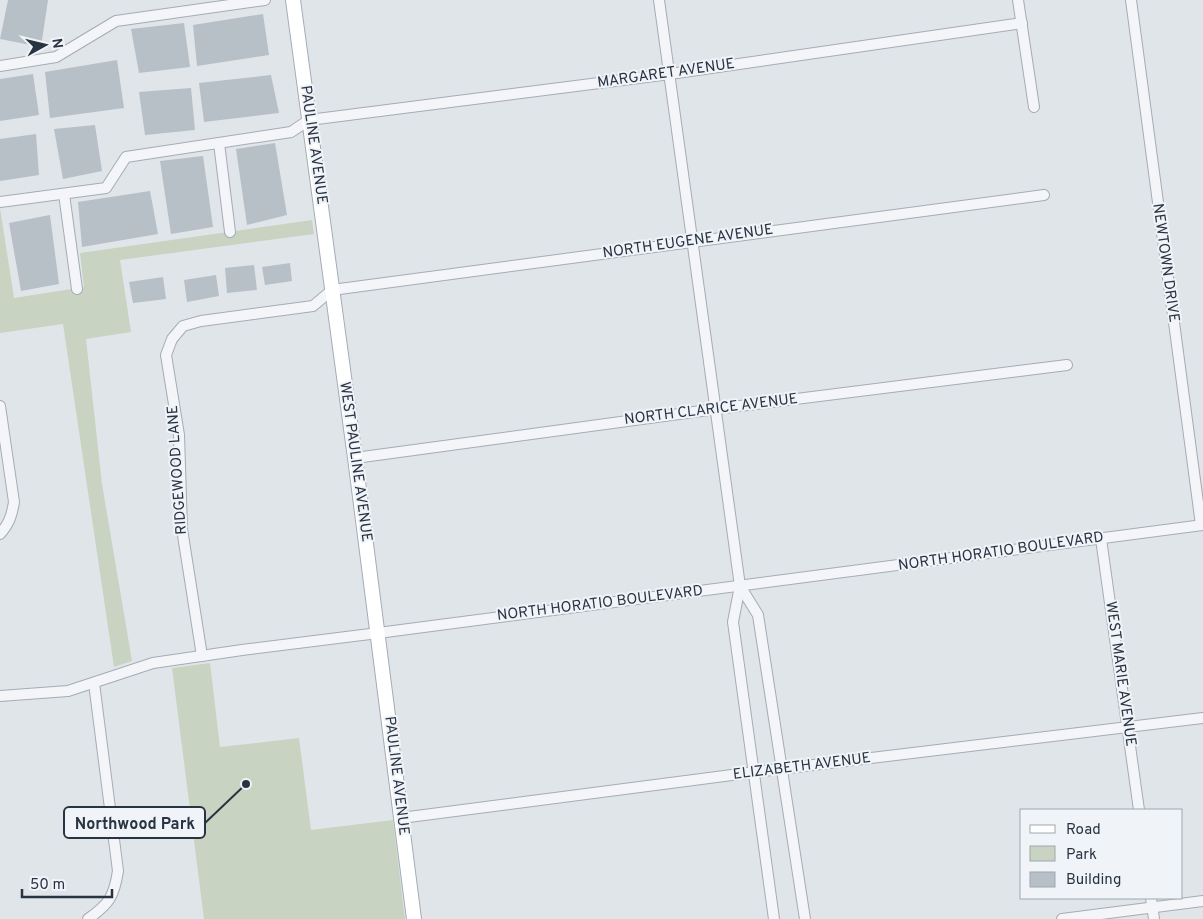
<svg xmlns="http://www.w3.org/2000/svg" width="1203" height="919" font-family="Overpass,sans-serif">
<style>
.green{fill:#c8d4c1}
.building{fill:#b7bfc7}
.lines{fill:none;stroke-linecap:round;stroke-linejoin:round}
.street-casing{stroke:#a5acb4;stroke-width:12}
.secondary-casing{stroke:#a5acb4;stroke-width:16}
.street{stroke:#f3f5f8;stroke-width:10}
.secondary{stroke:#fff;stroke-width:14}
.labels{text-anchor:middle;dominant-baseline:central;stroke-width:4;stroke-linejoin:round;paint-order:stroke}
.street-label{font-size:15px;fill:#283442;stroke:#f0f3f7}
.leader{fill:none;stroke:#283442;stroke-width:2}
.callout-dot{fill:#283442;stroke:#f0f3f7;stroke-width:2}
.callout{fill:#f0f3f7;stroke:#283442;stroke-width:2}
.callout-label{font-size:16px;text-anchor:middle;font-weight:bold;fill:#283442}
</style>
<rect width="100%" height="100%" fill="#e0e5ea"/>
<g class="green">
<path d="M 0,208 L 14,298 L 84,287 L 80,253 L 312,220 L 314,234 L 120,260 L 131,332 L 86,339 L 102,484 L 132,661 L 114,667 L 63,324 L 0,333 Z"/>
<path d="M 210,663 L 220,747 L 299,738 L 311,830 L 393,820 L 405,919 L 204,919 L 172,668 Z"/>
</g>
<g class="building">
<path d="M 8,0 L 48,0 L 41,47 L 0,39 Z"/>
<path d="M 263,14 L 269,55 L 197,66 L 193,25 Z"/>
<path d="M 184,23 L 190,67 L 139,73 L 131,29 Z"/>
<path d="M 117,60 L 124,108 L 50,118 L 45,72 Z"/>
<path d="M 33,74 L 39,115 L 0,121 L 0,79 Z"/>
<path d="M 271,75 L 279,113 L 204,122 L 199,83 Z"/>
<path d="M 191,88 L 195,130 L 145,135 L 139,92 Z"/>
<path d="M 95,125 L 102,171 L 63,179 L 54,129 Z"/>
<path d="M 36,134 L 39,175 L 0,181 L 0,139 Z"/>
<path d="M 275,143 L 287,215 L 247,225 L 236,149 Z"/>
<path d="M 203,156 L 213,227 L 171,234 L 160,161 Z"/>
<path d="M 150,191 L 158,234 L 82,247 L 78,202 Z"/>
<path d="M 50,215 L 59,284 L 21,291 L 9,223 Z"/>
<path d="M 290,263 L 292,281 L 265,285 L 262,267 Z"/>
<path d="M 254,265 L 257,290 L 227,293 L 225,268 Z"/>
<path d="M 216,275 L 219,296 L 187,302 L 184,280 Z"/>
<path d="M 163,277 L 166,299 L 133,303 L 129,282 Z"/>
</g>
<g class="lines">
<g class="street-casing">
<g id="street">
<path d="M 659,0 L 740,586 L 733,622 L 774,919"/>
<path d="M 1018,0 L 1034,107"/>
<path d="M 1131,0 L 1201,525"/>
<path d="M 0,66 L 56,57 L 116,21 L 265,0"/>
<path d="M 219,143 L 230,232"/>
<path d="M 64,194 L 77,289"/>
<path d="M 0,202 L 106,188 L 126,157 L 291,132 L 309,120 L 670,74 L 1022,23"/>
<path d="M 0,406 L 14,502 C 12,515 9,524 0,534"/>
<path d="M 355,458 L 716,409 L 1067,365"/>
<path d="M 1101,539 L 1139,810"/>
<path d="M 740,586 L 758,615 L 805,919"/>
<path d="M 202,656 L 182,529 L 179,435 L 166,355 L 172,339 L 183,326 L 201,321 L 313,306 L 332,290 L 1044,195"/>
<path d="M 0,696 L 68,691 L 153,663 L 242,650 L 378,633 L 1203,525"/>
<path d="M 401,818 L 755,772 L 1203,718"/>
<path d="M 1151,898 L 1154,919"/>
<path d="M 88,919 C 109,904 114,897 118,871 L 94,683"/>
<path d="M 1062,919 L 1203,901"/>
</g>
</g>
<g class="secondary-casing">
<path id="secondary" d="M 293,0 L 355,458 L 414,919"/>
</g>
<use href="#street" class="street"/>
<use href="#secondary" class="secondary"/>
</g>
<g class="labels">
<g class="street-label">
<text transform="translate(666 74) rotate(-8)">MARGARET AVENUE</text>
<text transform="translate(313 145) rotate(82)">PAULINE AVENUE</text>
<text transform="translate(688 242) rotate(-8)">NORTH EUGENE AVENUE</text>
<text transform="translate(1165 263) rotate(82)">NEWTOWN DRIVE</text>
<text transform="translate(711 410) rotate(-7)">NORTH CLARICE AVENUE</text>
<text transform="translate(355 462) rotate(82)">WEST PAULINE AVENUE</text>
<text transform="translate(178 470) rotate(-94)">RIDGEWOOD LANE</text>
<text transform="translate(1001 552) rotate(-8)">NORTH HORATIO BOULEVARD</text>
<text transform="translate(600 604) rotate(-7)">NORTH HORATIO BOULEVARD</text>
<text transform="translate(1120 674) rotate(82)">WEST MARIE AVENUE</text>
<text transform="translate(802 767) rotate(-7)">ELIZABETH AVENUE</text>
<text transform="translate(396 776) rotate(83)">PAULINE AVENUE</text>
</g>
</g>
<path class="leader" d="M246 784L205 823"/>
<circle class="callout-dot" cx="246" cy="784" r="5"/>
<rect class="callout" x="64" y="807" width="141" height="31" rx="5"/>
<g class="callout-label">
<text x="135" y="829">Northwood Park</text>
</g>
<rect x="1020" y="809" width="162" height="90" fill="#f0f3f7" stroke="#a0a7af"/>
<rect x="1030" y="825" width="25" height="8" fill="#ffffff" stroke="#a0a7af"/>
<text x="1066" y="834" font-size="15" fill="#283442">Road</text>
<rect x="1030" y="846" width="25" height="15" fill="#c8d4c1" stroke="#a0a7af"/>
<text x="1066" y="859" font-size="15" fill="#283442">Park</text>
<rect x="1030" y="872" width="25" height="15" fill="#b7bfc7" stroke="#a0a7af"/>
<text x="1066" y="884" font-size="15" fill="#283442">Building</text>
<g transform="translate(45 45) rotate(82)" stroke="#f0f3f7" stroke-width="4" paint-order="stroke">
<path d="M0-4L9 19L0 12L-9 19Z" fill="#283442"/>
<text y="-8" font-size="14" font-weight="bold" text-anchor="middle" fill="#283442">N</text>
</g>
<path d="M22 889v8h90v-8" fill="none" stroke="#283442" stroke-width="2.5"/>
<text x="30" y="889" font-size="15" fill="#283442" stroke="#f0f3f7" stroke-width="4" paint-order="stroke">50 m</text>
</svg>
